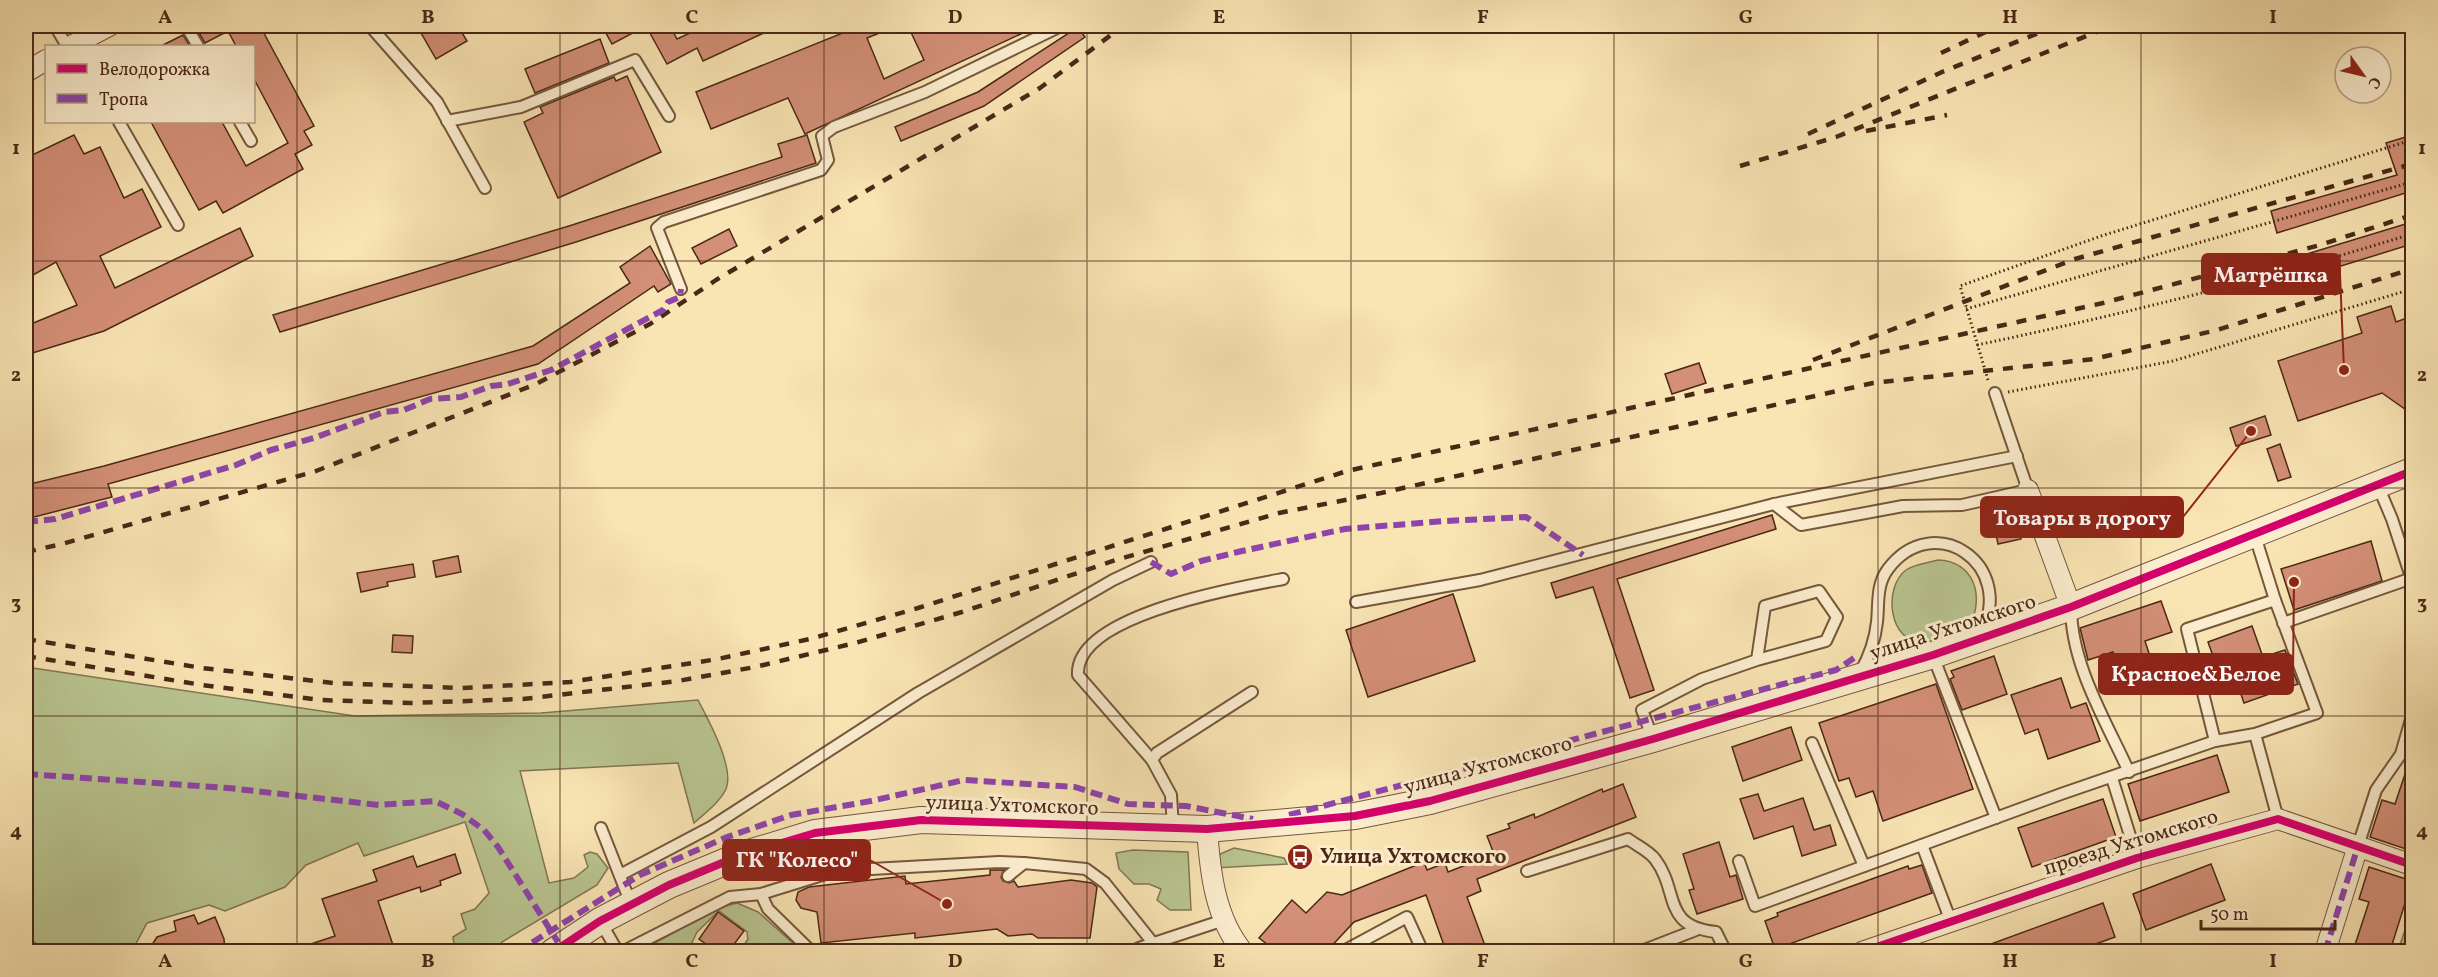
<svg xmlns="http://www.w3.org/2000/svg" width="2438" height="977" font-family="Vollkorn,serif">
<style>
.green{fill:#b9c590;stroke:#827653;stroke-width:1.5}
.building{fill:#d38f77;stroke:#4a2816;stroke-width:1.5}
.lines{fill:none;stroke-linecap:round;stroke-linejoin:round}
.service-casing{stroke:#76573d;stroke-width:14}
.minor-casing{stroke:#76573d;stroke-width:22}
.tertiary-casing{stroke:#76573d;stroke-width:28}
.path{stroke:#4a2816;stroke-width:3;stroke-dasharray:1.5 3;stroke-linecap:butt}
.service{stroke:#fbedce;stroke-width:10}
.minor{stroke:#fbedce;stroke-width:20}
.tertiary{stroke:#fbedce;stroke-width:26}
.rail{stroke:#4a2816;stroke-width:4.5;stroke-dasharray:10 10;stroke-linecap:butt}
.quiet{stroke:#8e44ad;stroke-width:6;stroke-dasharray:12 6;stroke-linecap:butt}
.cycleway-casing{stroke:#fbedce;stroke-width:11}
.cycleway{stroke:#d6006c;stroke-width:8}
.grid{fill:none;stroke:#4a2816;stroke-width:1.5;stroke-opacity:0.55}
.labels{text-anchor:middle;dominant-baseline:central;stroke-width:6;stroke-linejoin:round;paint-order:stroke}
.street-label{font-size:21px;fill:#4a2816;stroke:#fbedce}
.poi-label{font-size:21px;font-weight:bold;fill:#4a2816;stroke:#fbedce;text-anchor:start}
.leader{fill:none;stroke:#8f2418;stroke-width:2}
.callout-dot{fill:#8f2418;stroke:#fbedce;stroke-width:2}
.callout{fill:#8f2418;stroke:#8f2418;stroke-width:2}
.callout-label{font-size:22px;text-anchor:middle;font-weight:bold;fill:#fff}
.neatline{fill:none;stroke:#4a2816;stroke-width:2}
.grid-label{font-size:20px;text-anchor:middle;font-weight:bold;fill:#4a2816}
</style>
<rect width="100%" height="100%" fill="#f9e4b3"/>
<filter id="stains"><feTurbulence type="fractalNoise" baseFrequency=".00333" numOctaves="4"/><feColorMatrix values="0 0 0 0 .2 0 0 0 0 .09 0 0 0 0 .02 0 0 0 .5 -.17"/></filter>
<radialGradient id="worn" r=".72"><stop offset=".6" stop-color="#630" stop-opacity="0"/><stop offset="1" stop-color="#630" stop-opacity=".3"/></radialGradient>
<g class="green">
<path d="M 1938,560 C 1975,561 1985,598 1969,627 C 1955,631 1938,641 1924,642 C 1888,644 1883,587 1906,570 C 1914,564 1928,563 1938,560 Z"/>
<path d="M 26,667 L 355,716 L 541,713 L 698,700 C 708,719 735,768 726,789 C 720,802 705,813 694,823 L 678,763 L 520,771 L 549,883 L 574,878 L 588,867 L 584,855 L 590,852 L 597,854 L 608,868 L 597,885 L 502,942 L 494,951 L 455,951 L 453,937 L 466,929 L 461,914 L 475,909 L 489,893 L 465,822 L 364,856 L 358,843 L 306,865 L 285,887 L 225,911 L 209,905 L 147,923 L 132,951 L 47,951 L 26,936 Z"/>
<path d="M 1234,848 L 1284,858 L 1287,864 L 1215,868 L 1220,854 Z"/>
<path d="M 1133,850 L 1188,852 L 1191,910 L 1170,910 L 1157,900 L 1161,889 L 1149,884 L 1134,884 L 1119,869 L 1116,853 Z"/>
<path d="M 737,903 L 758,912 L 802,951 L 740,951 L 748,939 L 747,932 L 719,911 L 697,932 L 688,951 L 647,952 L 649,946 L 718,908 Z"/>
<path d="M 2412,909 L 2412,951 L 2398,951 Z"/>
</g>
<g class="building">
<path d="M 200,26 L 260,26 L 314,126 L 304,131 L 312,145 L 295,154 L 303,169 L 223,213 L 216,201 L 199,210 L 151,122 L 222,122 L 246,166 L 288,143 L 254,79 L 254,46 L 236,46 L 228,31 L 205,43 L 196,28 Z"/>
<path d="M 417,26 L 458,26 L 467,41 L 436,59 Z"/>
<path d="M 602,26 L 670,26 L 677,39 L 705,26 L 779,26 L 703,61 L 697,48 L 667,64 L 646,26 L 612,44 Z"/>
<path d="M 860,26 L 897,26 L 867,38 L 884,79 L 924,60 L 908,26 L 1038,26 L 805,134 L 788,98 L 711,129 L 696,92 Z"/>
<path d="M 1078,27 L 1085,37 L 984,106 L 901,141 L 895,127 L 978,92 Z"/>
<path d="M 183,35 L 190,46 L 161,46 Z"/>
<path d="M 600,39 L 609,63 L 535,93 L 525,69 Z"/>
<path d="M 627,76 L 661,152 L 558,198 L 524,122 L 543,113 L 540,107 L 614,77 L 616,81 Z"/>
<path d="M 74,135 L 84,154 L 100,147 L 124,198 L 142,189 L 161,227 L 100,256 L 115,288 L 240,228 L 253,256 L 104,331 L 26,355 L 26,326 L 77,305 L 56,262 L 26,279 L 26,158 Z"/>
<path d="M 807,135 L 816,163 L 576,242 L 280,332 L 273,315 L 569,226 L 782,157 L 778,144 Z"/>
<path d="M 2412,135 L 2412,191 L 2277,233 L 2271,211 L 2397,175 L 2386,143 Z"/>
<path d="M 2412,222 L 2412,244 L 2257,292 L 2251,271 Z"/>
<path d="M 729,229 L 737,246 L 701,264 L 692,248 Z"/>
<path d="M 650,246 L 671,284 L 658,292 L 654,286 L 538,364 L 108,484 L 112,497 L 26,519 L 26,485 L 104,466 L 533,346 L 630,283 L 620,267 Z"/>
<path d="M 2391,306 L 2396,322 L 2412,316 L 2412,414 L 2382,393 L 2298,421 L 2278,361 L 2362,333 L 2357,317 Z"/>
<path d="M 1699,363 L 1706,383 L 1672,394 L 1665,374 Z"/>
<path d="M 2265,416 L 2271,435 L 2236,446 L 2230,428 Z"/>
<path d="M 2280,444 L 2291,477 L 2278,481 L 2267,449 Z"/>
<path d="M 1772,515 L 1776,529 L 1617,579 L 1654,690 L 1630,698 L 1593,587 L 1556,598 L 1551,583 Z"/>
<path d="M 2017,519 L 2021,539 L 1998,544 L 1994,525 Z"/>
<path d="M 2371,541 L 2382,581 L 2294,610 L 2281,569 Z"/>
<path d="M 458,556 L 461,572 L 436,577 L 433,561 Z"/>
<path d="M 413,564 L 415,577 L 387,582 L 388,586 L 361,592 L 357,573 Z"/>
<path d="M 1453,594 L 1475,661 L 1368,697 L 1346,630 Z"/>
<path d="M 2161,601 L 2172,632 L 2145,641 L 2156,675 L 2124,685 L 2113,652 L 2088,660 L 2080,628 Z"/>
<path d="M 2252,626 L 2263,657 L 2285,650 L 2298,684 L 2244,703 L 2234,674 L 2217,680 L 2210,661 L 2214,659 L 2208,642 Z"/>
<path d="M 393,635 L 413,636 L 412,653 L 392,652 Z"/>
<path d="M 1994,656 L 2007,694 L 1962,710 L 1950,679 L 1954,677 L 1951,671 Z"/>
<path d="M 2061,678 L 2071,708 L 2086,703 L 2100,741 L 2048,759 L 2038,729 L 2025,734 L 2011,695 Z"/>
<path d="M 1936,684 L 1973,789 L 1883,821 L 1873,791 L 1856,797 L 1849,778 L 1839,781 L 1819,723 Z"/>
<path d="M 1791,727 L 1802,760 L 1743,781 L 1732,747 Z"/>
<path d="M 2217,755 L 2229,792 L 2140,821 L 2128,784 Z"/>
<path d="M 2410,759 L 2412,760 L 2412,851 L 2370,837 L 2382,800 L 2395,804 Z"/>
<path d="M 1623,784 L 1636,817 L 1477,879 L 1481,891 L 1467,897 L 1487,951 L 1446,951 L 1426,895 L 1354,922 L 1327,951 L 1276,951 L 1259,938 L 1292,900 L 1306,913 L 1327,892 L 1342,895 L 1424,862 L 1427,870 L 1445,863 L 1448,872 L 1494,854 L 1487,836 L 1510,828 L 1508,824 L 1534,814 L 1535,818 L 1602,789 L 1603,792 Z"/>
<path d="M 1758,794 L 1764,811 L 1803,798 L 1814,830 L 1830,825 L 1836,845 L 1802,856 L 1793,826 L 1754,839 L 1740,799 Z"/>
<path d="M 2103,799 L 2116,837 L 2032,867 L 2018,828 Z"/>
<path d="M 1719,842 L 1730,877 L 1736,875 L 1743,899 L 1697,914 L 1689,890 L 1694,889 L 1683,854 Z"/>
<path d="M 455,854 L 461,873 L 440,881 L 441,885 L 421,892 L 420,887 L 378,901 L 395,951 L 297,951 L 296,949 L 335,936 L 322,899 L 377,881 L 373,870 L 413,856 L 417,867 Z"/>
<path d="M 2211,864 L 2225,900 L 2146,930 L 2133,894 Z"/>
<path d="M 1922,865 L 1932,893 L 1775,949 L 1765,921 L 1778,916 L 1777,913 L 1908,866 L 1909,869 Z"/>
<path d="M 2369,867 L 2412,881 L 2390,951 L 2353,951 L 2369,902 L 2359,899 Z"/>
<path d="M 990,870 L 1004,870 L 1001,877 L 1003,881 L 1009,883 L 1014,881 L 1018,887 L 1071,880 L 1092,883 L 1097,887 L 1090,938 L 1038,938 L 1032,934 L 1008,936 L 997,929 L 915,938 L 915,933 L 821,943 L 817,912 L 801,908 L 796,900 L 798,892 L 809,887 L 905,876 L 906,884 L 990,875 Z"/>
<path d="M 2103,903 L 2115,937 L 2093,945 L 2095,951 L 1972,951 Z"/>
<path d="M 718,912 L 744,931 L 729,951 L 716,951 L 699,939 Z"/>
<path d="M 194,915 L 198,924 L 215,917 L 224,939 L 225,951 L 148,951 L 157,937 L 176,931 L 174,921 Z"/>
</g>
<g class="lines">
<g class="service-casing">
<g id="service">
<path d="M 55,26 L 67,46"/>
<path d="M 186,26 L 198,46"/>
<path d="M 370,26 L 437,102 L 485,188"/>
<path d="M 447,121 L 521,107 L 635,60 L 669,116"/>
<path d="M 119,122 L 178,225"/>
<path d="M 240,122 L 251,141"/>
<path d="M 681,289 L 657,228 L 664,222 L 821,170 L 828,160 L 822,136 L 834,127 L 925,92 L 1061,26"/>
<path d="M 2378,486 L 2392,519 L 2412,580"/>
<path d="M 1774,504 L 2017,456"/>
<path d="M 1356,602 L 1480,580 L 1774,504 L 1801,525 L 1903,506 L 1962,505 L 2028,490 L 1995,393"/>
<path d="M 2071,607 C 2071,665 2106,721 2129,772"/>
<path d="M 2283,623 L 2412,578"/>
<path d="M 1933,656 L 1996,818"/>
<path d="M 1860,673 C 1869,657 1875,641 1877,622 C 1879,603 1876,585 1888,569 C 1933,509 2017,563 1981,634"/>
<path d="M 2255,734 L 2278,819"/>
<path d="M 1653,739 L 1642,710 L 1702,679 L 1757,660 L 1826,641 L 1837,617 L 1819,591 L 1765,606 L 1757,660"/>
<path d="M 2215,741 L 2187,629 L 2275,600"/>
<path d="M 1812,743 L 1864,866"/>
<path d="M 1152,760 L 1078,675 C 1074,615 1240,587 1283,579"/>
<path d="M 2112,778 L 2137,858"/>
<path d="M 601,828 L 631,904"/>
<path d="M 1173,828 L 1171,795 L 1152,760 L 1157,753 L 1252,692"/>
<path d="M 1922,845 L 1950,919"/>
<path d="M 2358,846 L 2376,790 L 2401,754 L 2412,716"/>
<path d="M 1739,861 L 1755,906 L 2061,794 L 2215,741 L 2255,734 L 2317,713 L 2275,600 L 2255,536"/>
<path d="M 1527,871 L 1628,839 C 1636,845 1649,851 1655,859 C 1680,892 1661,926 1716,932 L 1726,952"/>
<path d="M 620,875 L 711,827 L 918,693 L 1113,580 L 1151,562"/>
<path d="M 1008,876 L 1024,863 L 1086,869 L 1105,883 L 1153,943"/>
<path d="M 761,894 L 768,909 L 812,952"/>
<path d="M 600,921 L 618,952"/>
<path d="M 622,952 L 730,897 L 761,894 L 835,871 L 999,862 L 1024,863"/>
<path d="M 1138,952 L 1139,948 L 1224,920"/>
<path d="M 1342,952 L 1407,917 L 1423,952"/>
<path d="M 1639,952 L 1696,930"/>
</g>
</g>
<g class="minor-casing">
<g id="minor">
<path d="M 71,46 L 109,26"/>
<path d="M 26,72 L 46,60"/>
<path d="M 2028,490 L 2071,607"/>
<path d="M 1207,829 C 1210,872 1215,918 1243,952"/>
<path d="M 1862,952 L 2137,858 L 2278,819 L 2412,865"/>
<path d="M 2325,952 L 2358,846"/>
</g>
</g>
<g class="tertiary-casing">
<path id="tertiary" d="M 553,952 L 600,921 L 669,885 L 739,856 L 815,833 L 921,820 L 1207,829 L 1355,816 L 1430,801 L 1653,739 L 1933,655 L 2071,607 L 2412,471"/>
</g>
<g class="path">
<path d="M 1966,309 L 2412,182"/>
<path d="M 1977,345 C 2124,314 2269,278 2412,234"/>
<path d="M 1988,380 L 1960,286 L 2101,236 L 2412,140"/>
<path d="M 2008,392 L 2173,361 L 2412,289"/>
<path d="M 26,942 L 39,952"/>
</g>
<use href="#service" class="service"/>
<use href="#minor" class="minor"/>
<use href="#tertiary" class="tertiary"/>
<g class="rail">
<path d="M 1941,53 L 1998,26"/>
<path d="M 1866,131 L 1947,115"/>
<path d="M 1808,134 L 1942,72 L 2056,26"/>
<path d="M 1740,166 L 1836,137 L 2111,26"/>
<path d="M 1813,360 L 2075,259 L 2412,164"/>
<path d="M 26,552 L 62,544 L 316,471 L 536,384 L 650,324 L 716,280 L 1040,88 L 1123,26"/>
<path d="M 26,639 L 202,668 L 333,683 L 462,688 L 570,682 L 718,659 L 810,639 L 918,608 L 1347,471 L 2103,303 L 2320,245 L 2412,215"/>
<path d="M 26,656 L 202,685 L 320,700 L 411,703 L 523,699 L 678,681 L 755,667 L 855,643 L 962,612 L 1116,560 L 1279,513 L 1381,493 L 1873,383 L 2094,359 L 2217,330 L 2412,269"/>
</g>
<g class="quiet">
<path d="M 26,522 L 55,519 L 236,465 L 271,450 L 314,438 L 384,412 L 404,410 L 430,399 L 461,397 L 491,386 L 508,384 L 551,370 L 663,310 L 668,302 L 680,297 L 681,289"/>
<path d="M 1151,562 L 1171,574 L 1201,561 L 1242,551 L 1345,529 L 1445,521 L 1526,517 L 1583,555"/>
<path d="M 26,774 L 228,788 L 379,805 L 435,801 L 462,814 L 484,830 L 498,847 L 561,947"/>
<path d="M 1289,815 L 1836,670 L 1854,658"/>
<path d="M 517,952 L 640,875 L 727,837 L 791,815 L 871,801 L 964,780 L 1075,787 L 1128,804 L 1186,806 L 1253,819"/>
<path d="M 2325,952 L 2358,846"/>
</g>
<g class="cycleway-casing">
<g id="cycleway">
<path d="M 553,952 L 600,921 L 669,885 L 739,856 L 815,833 L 921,820 L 1207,829 L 1355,816 L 1430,801 L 1653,739 L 1933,655 L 2071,607 L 2412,471"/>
<path d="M 1862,952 L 2137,858 L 2278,819 L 2412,865"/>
</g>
</g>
<use href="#cycleway" class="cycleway"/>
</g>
<path class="grid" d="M 297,26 L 297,952M 560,26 L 560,952M 824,26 L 824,952M 1087,26 L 1087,952M 1351,26 L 1351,952M 1614,26 L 1614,952M 1878,26 L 1878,952M 2141,26 L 2141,952M 26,261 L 2412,261M 26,488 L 2412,488M 26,716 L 2412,716"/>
<defs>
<g id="bus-disc" transform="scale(1.35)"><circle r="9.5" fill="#8f2418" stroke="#fbedce"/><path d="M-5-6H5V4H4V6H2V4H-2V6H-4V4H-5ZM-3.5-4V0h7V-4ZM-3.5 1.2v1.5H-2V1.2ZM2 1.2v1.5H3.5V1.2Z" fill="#fff"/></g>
</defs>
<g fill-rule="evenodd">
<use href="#bus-disc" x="1300" y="857"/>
</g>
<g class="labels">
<g class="street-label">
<text transform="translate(1953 628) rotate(-18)">улица Ухтомского</text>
<text transform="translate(1488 766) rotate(-15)">улица Ухтомского</text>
<text transform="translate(1012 806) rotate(2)">улица Ухтомского</text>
<text transform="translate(2131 843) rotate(-17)">проезд Ухтомского</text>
</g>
<g class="poi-label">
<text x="1320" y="857">Улица Ухтомского</text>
</g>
</g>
<path class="leader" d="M2344 370L2340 274M2251 431L2183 517M2294 582L2293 674M947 904L870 860"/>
<g class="callout-dot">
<circle cx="2344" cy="370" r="6"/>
<circle cx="2251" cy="431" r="6"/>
<circle cx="2294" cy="582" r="6"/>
<circle cx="947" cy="904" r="6"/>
</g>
<g class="callout">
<rect x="2202" y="254" width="138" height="40" rx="6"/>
<rect x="1981" y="497" width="202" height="40" rx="6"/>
<rect x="2099" y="654" width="194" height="40" rx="6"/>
<rect x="723" y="840" width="147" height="40" rx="6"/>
</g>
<g class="callout-label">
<text x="2271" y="282">Матрёшка</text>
<text x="2082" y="525">Товары в дорогу</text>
<text x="2196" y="681">Красное&amp;Белое</text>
<text x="797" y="867">ГК "Колесо"</text>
</g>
<rect width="2438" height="977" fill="none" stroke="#f9e4b3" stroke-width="66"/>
<rect x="45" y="45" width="210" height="78" fill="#fbedce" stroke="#b49e84" stroke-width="1.5"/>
<rect x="57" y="64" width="30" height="9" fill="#d6006c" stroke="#b49e84" stroke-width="1.5"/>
<text x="99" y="75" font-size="18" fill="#4a2816">Велодорожка</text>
<rect x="57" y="94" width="30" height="9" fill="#8e44ad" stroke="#b49e84" stroke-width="1.5"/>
<text x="99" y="105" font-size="18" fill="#4a2816">Тропа</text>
<g transform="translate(2363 75) rotate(124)"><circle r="28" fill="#fbedce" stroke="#b49e84" stroke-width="1.5"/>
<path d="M0-4.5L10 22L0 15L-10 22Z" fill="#8f2418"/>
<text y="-9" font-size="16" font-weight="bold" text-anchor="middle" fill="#4a2816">С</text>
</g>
<path d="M2201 920v9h134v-9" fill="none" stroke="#4a2816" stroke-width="3"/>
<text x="2210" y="920" font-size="18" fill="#4a2816" stroke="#fbedce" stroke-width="4.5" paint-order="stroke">50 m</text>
<rect x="33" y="33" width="2372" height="911" class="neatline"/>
<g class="grid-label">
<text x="165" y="23">A</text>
<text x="428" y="23">B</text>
<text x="692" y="23">C</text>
<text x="955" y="23">D</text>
<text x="1219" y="23">E</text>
<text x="1483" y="23">F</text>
<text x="1746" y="23">G</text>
<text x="2010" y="23">H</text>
<text x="2273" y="23">I</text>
<text x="16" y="154">1</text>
<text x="2422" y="154">1</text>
<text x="16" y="381">2</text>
<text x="2422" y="381">2</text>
<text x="16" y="609">3</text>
<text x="2422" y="609">3</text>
<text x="16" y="837">4</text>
<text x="2422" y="837">4</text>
<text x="165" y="967">A</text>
<text x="428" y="967">B</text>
<text x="692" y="967">C</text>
<text x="955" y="967">D</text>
<text x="1219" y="967">E</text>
<text x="1483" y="967">F</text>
<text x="1746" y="967">G</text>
<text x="2010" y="967">H</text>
<text x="2273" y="967">I</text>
</g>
<rect width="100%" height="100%" filter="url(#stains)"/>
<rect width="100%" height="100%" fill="url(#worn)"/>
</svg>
